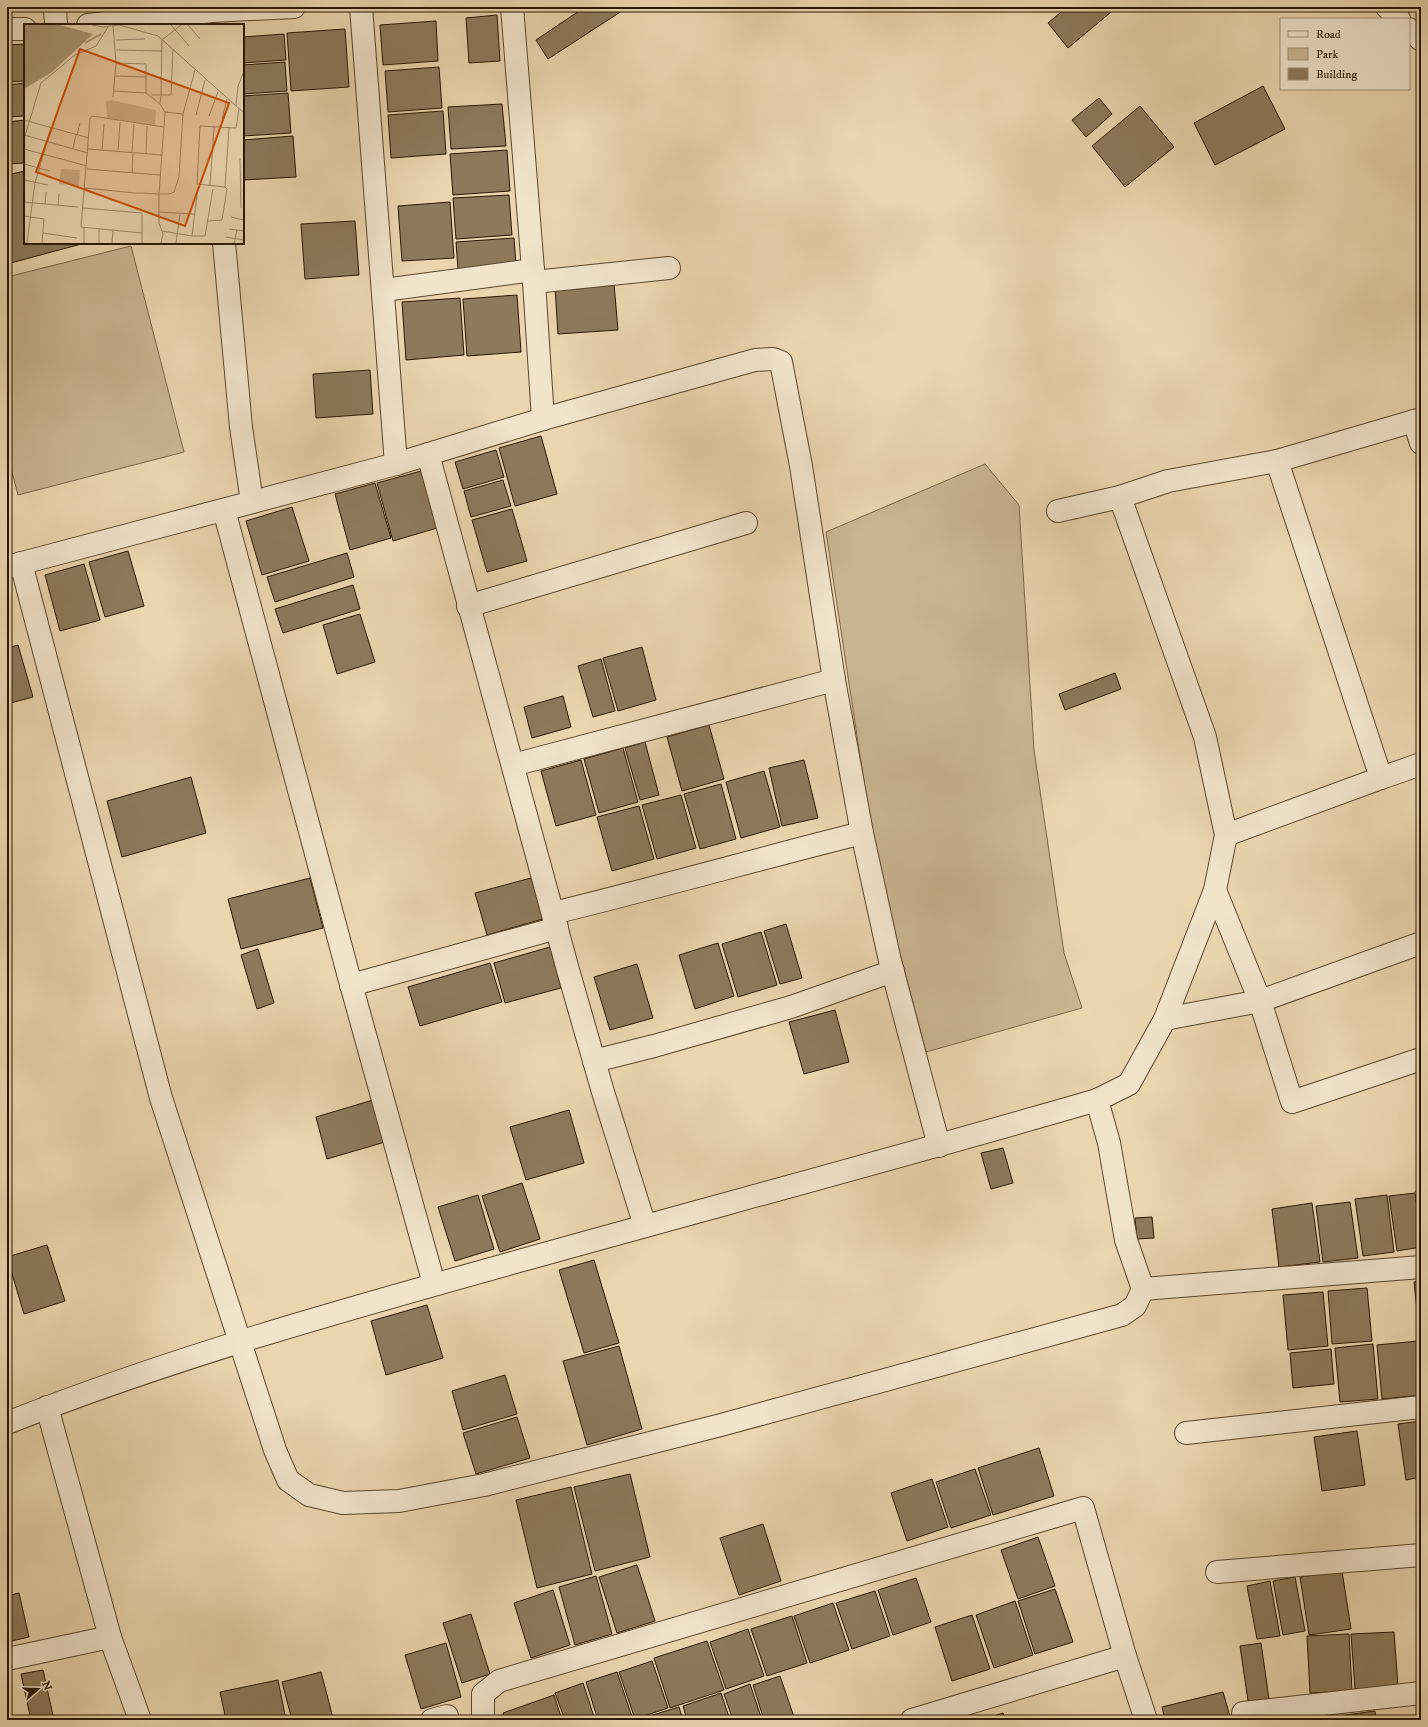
<svg xmlns="http://www.w3.org/2000/svg" width="1428" height="1727" font-family="'IM FELL DW Pica',serif">
<style>
.green{fill:#c9b591;stroke:#796649}
.building{fill:#8d7a5b;stroke:#291801}
.lines{fill:none;stroke-linecap:round;stroke-linejoin:round}
.minor-casing{stroke:#59472c;stroke-width:24}
.minor{stroke:#f1e4cb;stroke-width:22}
.inset-river{fill:none;stroke:#a89574;stroke-width:2}
.inset-road{fill:none;stroke:#9d8969;stroke-width:1}
.view{fill:#cb4f0a;fill-opacity:0.15;stroke:#cb4f0a;stroke-width:2}
.inset-edge{fill:none;stroke:#291801;stroke-width:2}
</style>
<rect width="100%" height="100%" fill="#ead5af"/>
<filter id="stains"><feTurbulence type="fractalNoise" baseFrequency=".005" numOctaves="4"/><feColorMatrix values="0 0 0 0 .2 0 0 0 0 .09 0 0 0 0 .02 0 0 0 .5 -.17"/></filter>
<radialGradient id="worn" r=".72"><stop offset=".6" stop-color="#630" stop-opacity="0"/><stop offset="1" stop-color="#630" stop-opacity=".3"/></radialGradient>
<g class="green">
<path d="M 131,246 L 184,452 L 18,495 L 7,453 L 7,277 Z"/>
<path d="M 985,464 L 1019,505 L 1034,750 L 1064,953 L 1082,1008 L 926,1052 L 877,867 L 826,532 Z"/>
</g>
<g class="building">
<path d="M 98,7 L 131,7 L 131,12 L 98,14 Z"/>
<path d="M 585,7 L 628,7 L 548,59 L 536,40 Z"/>
<path d="M 1067,7 L 1117,7 L 1068,48 L 1048,23 Z"/>
<path d="M 497,15 L 500,61 L 469,63 L 466,18 Z"/>
<path d="M 436,21 L 438,61 L 383,65 L 380,25 Z"/>
<path d="M 345,29 L 349,87 L 291,91 L 287,33 Z"/>
<path d="M 284,34 L 286,60 L 243,63 L 243,37 Z"/>
<path d="M 25,44 L 25,81 L 7,82 L 7,45 Z"/>
<path d="M 285,62 L 287,91 L 243,94 L 243,65 Z"/>
<path d="M 439,67 L 442,108 L 388,112 L 385,71 Z"/>
<path d="M 25,83 L 25,116 L 7,117 L 7,85 Z"/>
<path d="M 1263,86 L 1285,129 L 1215,165 L 1194,123 Z"/>
<path d="M 288,93 L 291,133 L 243,136 L 243,96 Z"/>
<path d="M 1099,98 L 1112,114 L 1086,137 L 1072,120 Z"/>
<path d="M 502,104 L 506,146 L 451,149 L 448,107 Z"/>
<path d="M 1140,106 L 1174,147 L 1125,187 L 1092,146 Z"/>
<path d="M 443,111 L 446,154 L 391,158 L 388,115 Z"/>
<path d="M 25,120 L 25,163 L 7,164 L 7,122 Z"/>
<path d="M 293,136 L 296,177 L 243,180 L 243,140 Z"/>
<path d="M 507,150 L 510,191 L 453,195 L 450,154 Z"/>
<path d="M 25,171 L 25,243 L 85,243 L 7,264 L 7,175 Z"/>
<path d="M 509,195 L 512,235 L 456,239 L 453,198 Z"/>
<path d="M 450,202 L 454,258 L 402,261 L 398,206 Z"/>
<path d="M 355,221 L 359,275 L 305,279 L 301,224 Z"/>
<path d="M 514,238 L 516,265 L 458,269 L 456,242 Z"/>
<path d="M 614,284 L 618,330 L 558,334 L 555,288 Z"/>
<path d="M 517,295 L 521,352 L 467,356 L 463,299 Z"/>
<path d="M 460,298 L 464,355 L 406,360 L 402,302 Z"/>
<path d="M 370,370 L 373,414 L 316,418 L 313,374 Z"/>
<path d="M 541,436 L 557,494 L 515,506 L 499,448 Z"/>
<path d="M 496,450 L 504,477 L 463,489 L 455,462 Z"/>
<path d="M 421,471 L 437,528 L 393,541 L 377,483 Z"/>
<path d="M 503,480 L 511,506 L 471,517 L 464,491 Z"/>
<path d="M 375,483 L 391,538 L 350,550 L 335,494 Z"/>
<path d="M 292,507 L 309,561 L 262,575 L 246,521 Z"/>
<path d="M 512,509 L 527,561 L 487,572 L 472,520 Z"/>
<path d="M 128,551 L 144,606 L 105,617 L 89,562 Z"/>
<path d="M 347,553 L 354,577 L 275,602 L 267,577 Z"/>
<path d="M 84,564 L 100,620 L 60,631 L 45,575 Z"/>
<path d="M 353,585 L 360,609 L 283,633 L 275,609 Z"/>
<path d="M 360,614 L 375,662 L 337,674 L 323,625 Z"/>
<path d="M 18,645 L 33,697 L 7,704 L 7,648 Z"/>
<path d="M 642,647 L 656,700 L 618,711 L 603,658 Z"/>
<path d="M 601,659 L 615,711 L 593,717 L 578,666 Z"/>
<path d="M 1115,673 L 1121,689 L 1065,710 L 1059,694 Z"/>
<path d="M 563,696 L 571,727 L 532,738 L 524,707 Z"/>
<path d="M 709,725 L 724,779 L 682,791 L 667,737 Z"/>
<path d="M 645,742 L 659,795 L 640,800 L 625,748 Z"/>
<path d="M 623,748 L 638,802 L 599,813 L 584,759 Z"/>
<path d="M 581,760 L 596,815 L 556,826 L 541,771 Z"/>
<path d="M 804,760 L 818,818 L 782,826 L 769,768 Z"/>
<path d="M 764,771 L 780,827 L 741,838 L 726,782 Z"/>
<path d="M 191,777 L 206,833 L 122,857 L 107,801 Z"/>
<path d="M 721,784 L 736,839 L 700,849 L 684,794 Z"/>
<path d="M 681,795 L 696,848 L 657,859 L 642,805 Z"/>
<path d="M 639,806 L 654,859 L 612,871 L 597,817 Z"/>
<path d="M 310,878 L 323,928 L 241,949 L 228,899 Z"/>
<path d="M 531,878 L 543,919 L 487,935 L 475,893 Z"/>
<path d="M 786,924 L 802,978 L 780,984 L 764,931 Z"/>
<path d="M 761,932 L 777,985 L 738,997 L 722,944 Z"/>
<path d="M 718,943 L 734,996 L 695,1009 L 679,955 Z"/>
<path d="M 550,947 L 561,988 L 505,1003 L 494,963 Z"/>
<path d="M 258,949 L 274,1003 L 257,1009 L 241,955 Z"/>
<path d="M 490,963 L 502,1002 L 420,1026 L 408,987 Z"/>
<path d="M 637,964 L 653,1018 L 610,1030 L 594,977 Z"/>
<path d="M 835,1010 L 849,1062 L 804,1074 L 789,1022 Z"/>
<path d="M 373,1100 L 385,1142 L 327,1159 L 316,1117 Z"/>
<path d="M 569,1110 L 584,1163 L 526,1180 L 510,1127 Z"/>
<path d="M 1003,1148 L 1013,1183 L 991,1189 L 981,1153 Z"/>
<path d="M 522,1183 L 540,1239 L 500,1252 L 482,1196 Z"/>
<path d="M 1416,1191 L 1421,1191 L 1421,1226 Z"/>
<path d="M 1415,1193 L 1421,1235 L 1421,1247 L 1397,1251 L 1389,1196 Z"/>
<path d="M 478,1195 L 494,1249 L 455,1261 L 438,1207 Z"/>
<path d="M 1387,1195 L 1394,1252 L 1363,1256 L 1355,1199 Z"/>
<path d="M 1350,1202 L 1358,1258 L 1323,1262 L 1316,1206 Z"/>
<path d="M 1312,1203 L 1320,1262 L 1279,1267 L 1272,1209 Z"/>
<path d="M 1152,1217 L 1154,1238 L 1137,1239 L 1135,1218 Z"/>
<path d="M 47,1245 L 65,1301 L 24,1314 L 7,1257 Z"/>
<path d="M 594,1260 L 619,1343 L 584,1353 L 559,1270 Z"/>
<path d="M 1421,1281 L 1421,1338 L 1420,1338 L 1414,1282 Z"/>
<path d="M 1367,1288 L 1372,1341 L 1332,1344 L 1328,1291 Z"/>
<path d="M 1323,1292 L 1328,1346 L 1288,1350 L 1283,1295 Z"/>
<path d="M 427,1305 L 443,1358 L 386,1375 L 371,1321 Z"/>
<path d="M 1418,1341 L 1421,1395 L 1382,1399 L 1377,1345 Z"/>
<path d="M 1373,1344 L 1378,1399 L 1340,1402 L 1335,1348 Z"/>
<path d="M 619,1346 L 642,1429 L 587,1445 L 563,1361 Z"/>
<path d="M 1331,1349 L 1334,1384 L 1293,1388 L 1290,1353 Z"/>
<path d="M 505,1375 L 517,1414 L 463,1430 L 452,1391 Z"/>
<path d="M 517,1417 L 530,1458 L 476,1474 L 463,1433 Z"/>
<path d="M 1421,1421 L 1421,1477 L 1406,1480 L 1398,1424 Z"/>
<path d="M 1357,1431 L 1365,1485 L 1322,1491 L 1314,1437 Z"/>
<path d="M 1039,1448 L 1054,1496 L 993,1515 L 978,1468 Z"/>
<path d="M 975,1469 L 991,1515 L 951,1528 L 936,1482 Z"/>
<path d="M 630,1474 L 650,1557 L 595,1571 L 574,1487 Z"/>
<path d="M 932,1479 L 948,1527 L 907,1541 L 891,1493 Z"/>
<path d="M 571,1487 L 592,1574 L 537,1588 L 516,1500 Z"/>
<path d="M 763,1524 L 781,1581 L 739,1595 L 720,1538 Z"/>
<path d="M 1038,1537 L 1055,1586 L 1018,1599 L 1001,1550 Z"/>
<path d="M 637,1565 L 655,1621 L 617,1633 L 599,1577 Z"/>
<path d="M 1342,1571 L 1351,1629 L 1309,1635 L 1300,1577 Z"/>
<path d="M 596,1576 L 612,1634 L 575,1645 L 559,1587 Z"/>
<path d="M 1295,1577 L 1305,1631 L 1283,1635 L 1273,1581 Z"/>
<path d="M 916,1578 L 931,1622 L 893,1635 L 878,1590 Z"/>
<path d="M 1270,1581 L 1280,1636 L 1257,1639 L 1247,1586 Z"/>
<path d="M 1055,1589 L 1073,1642 L 1035,1654 L 1018,1601 Z"/>
<path d="M 553,1590 L 570,1645 L 531,1658 L 514,1603 Z"/>
<path d="M 875,1591 L 890,1636 L 852,1649 L 836,1603 Z"/>
<path d="M 19,1593 L 29,1637 L 7,1642 L 7,1596 Z"/>
<path d="M 1015,1601 L 1033,1655 L 994,1668 L 976,1615 Z"/>
<path d="M 833,1603 L 849,1650 L 810,1663 L 794,1616 Z"/>
<path d="M 471,1614 L 490,1674 L 462,1683 L 443,1623 Z"/>
<path d="M 972,1615 L 990,1669 L 952,1681 L 935,1627 Z"/>
<path d="M 792,1616 L 807,1663 L 767,1676 L 751,1629 Z"/>
<path d="M 748,1629 L 764,1676 L 726,1689 L 710,1642 Z"/>
<path d="M 1394,1632 L 1398,1687 L 1355,1689 L 1351,1634 Z"/>
<path d="M 1349,1634 L 1352,1691 L 1310,1693 L 1307,1636 Z"/>
<path d="M 707,1641 L 724,1690 L 670,1708 L 654,1658 Z"/>
<path d="M 446,1643 L 461,1697 L 421,1709 L 405,1655 Z"/>
<path d="M 1261,1643 L 1269,1699 L 1248,1701 L 1240,1646 Z"/>
<path d="M 652,1661 L 668,1708 L 635,1719 L 619,1672 Z"/>
<path d="M 43,1670 L 54,1720 L 31,1720 L 21,1674 Z"/>
<path d="M 321,1672 L 333,1718 L 327,1720 L 292,1720 L 282,1682 Z"/>
<path d="M 617,1672 L 632,1717 L 623,1720 L 598,1720 L 586,1682 Z"/>
<path d="M 780,1676 L 795,1720 L 764,1720 L 753,1685 Z"/>
<path d="M 278,1680 L 286,1720 L 226,1720 L 220,1692 Z"/>
<path d="M 583,1683 L 595,1720 L 565,1720 L 555,1693 Z"/>
<path d="M 750,1684 L 762,1720 L 733,1720 L 724,1694 Z"/>
<path d="M 1223,1692 L 1231,1720 L 1165,1720 L 1162,1707 Z"/>
<path d="M 721,1693 L 730,1720 L 687,1720 L 683,1706 Z"/>
<path d="M 554,1695 L 562,1720 L 505,1720 L 503,1713 Z"/>
<path d="M 679,1707 L 683,1720 L 644,1720 L 643,1718 Z"/>
<path d="M 1375,1711 L 1376,1720 L 1307,1720 Z"/>
<path d="M 1003,1713 L 1005,1720 L 981,1720 Z"/>
</g>
<g class="lines">
<g class="minor-casing">
<g id="minor">
<path d="M 55,7 L 56,25"/>
<path d="M 361,7 L 396,464"/>
<path d="M 512,7 L 534,282 L 543,419"/>
<path d="M 1387,7 L 1399,19"/>
<path d="M 88,25 L 212,11 L 294,7"/>
<path d="M 7,29 L 25,29"/>
<path d="M 1409,29 L 1421,40"/>
<path d="M 224,243 L 241,427 L 252,502"/>
<path d="M 534,282 L 669,268"/>
<path d="M 384,290 L 533,270"/>
<path d="M 1414,421 L 1421,443"/>
<path d="M 428,454 L 568,970 L 603,1092 L 645,1226"/>
<path d="M 1277,461 L 1381,778 L 1421,764"/>
<path d="M 224,510 L 349,977 L 434,1284"/>
<path d="M 1058,511 L 1120,497 L 1168,481 L 1277,461 L 1421,419"/>
<path d="M 7,567 L 396,464 L 543,419 L 755,360 L 773,359 L 781,362 L 801,466 L 834,680 L 862,833 L 890,961 L 939,1146"/>
<path d="M 468,606 L 746,523"/>
<path d="M 513,765 L 834,680"/>
<path d="M 1226,835 L 1381,778"/>
<path d="M 1215,890 L 1260,1001 L 1421,943"/>
<path d="M 553,913 C 656,888 758,859 862,833"/>
<path d="M 351,985 L 557,928"/>
<path d="M 1165,1019 L 1260,1001 L 1292,1102 L 1421,1059"/>
<path d="M 594,1061 L 654,1046 L 791,1007 L 893,971"/>
<path d="M 1097,1100 L 1129,1084 L 1165,1019 L 1215,890 L 1226,835 L 1205,737 L 1120,497"/>
<path d="M 1143,1289 L 1421,1267"/>
<path d="M 47,1407 L 110,1637 L 140,1720"/>
<path d="M 7,1423 C 174,1357 347,1309 519,1261 C 712,1207 905,1156 1097,1100 L 1109,1143 L 1126,1240 L 1143,1289 L 1135,1306 L 1122,1315 L 721,1425 L 484,1485 L 399,1501 L 343,1503 L 309,1495 L 288,1480 L 275,1450 L 161,1098 L 21,563"/>
<path d="M 1186,1433 L 1421,1407"/>
<path d="M 1217,1572 L 1421,1555"/>
<path d="M 7,1659 L 110,1637"/>
<path d="M 1243,1713 L 1421,1693"/>
<path d="M 432,1720 L 447,1716"/>
<path d="M 483,1720 L 483,1694 L 499,1681 L 1083,1508 L 1125,1656 L 1146,1720"/>
<path d="M 912,1720 L 1125,1656"/>
</g>
</g>
<use href="#minor" class="minor"/>
</g>
<g transform="translate(24 24)">
<rect width="220" height="220" fill="#ead5af"/>
<path d="M 87,76 L 132,86 L 131,101 L 83,94 L 82,78 ZM 37,145 L 56,146 L 55,162 L 35,160 Z" fill="#c9b591"/>
<path d="M 0,1 L 36,1 L 69,10 L 28,48 L 0,65 Z" fill="#a89574"/>
<path class="inset-river" d="M 61,19 L 77,10"/>
<path class="inset-road" d="M 68,1 L 79,3 L 95,1 L 134,12 L 220,89M 147,1 L 165,22M 164,1 L 176,15M 92,16 L 121,15M 92,26 L 138,27M 91,52 L 122,53 L 122,40 L 92,39M 122,53 L 122,69M 90,67 L 122,69 L 136,80 L 141,88M 127,71 L 137,71 L 138,16 L 157,1M 89,73 L 92,39 L 89,2M 136,80 L 137,71 L 147,71 L 149,25M 212,82 L 214,62 L 220,47M 159,90 L 171,46M 172,91 L 181,56M 185,92 L 194,68M 198,95 L 203,75M 0,96 L 65,114M 205,103 L 201,163 L 173,160 L 176,102 L 212,104 L 215,85M 0,111 L 64,129M 53,111 L 56,99M 0,115 L 17,59 L 51,31 L 72,22 L 84,3M 49,124 L 52,111M 0,125 L 63,142M 64,125 L 138,131M 78,127 L 80,100M 94,128 L 96,98M 108,129 L 110,100M 122,130 L 123,102M 216,134 L 217,184M 0,140 L 26,147M 63,145 L 136,151M 108,149 L 109,129M 0,156 L 24,161M 186,162 L 190,103M 61,164 L 111,169 L 118,169 L 135,170 L 145,170 L 150,168 L 155,153 L 159,90 L 141,88 L 135,170 L 135,199 L 139,210 L 137,219M 0,178 L 54,183M 21,180 L 22,168M 34,182 L 35,170M 59,184 L 118,189 L 118,219M 134,188 L 171,190M 0,192 L 20,195 L 18,219M 207,193 L 220,196M 184,197 L 198,196 L 203,165 L 201,163M 75,205 L 75,219M 205,205 L 220,207M 138,207 L 168,212 L 174,163M 19,209 L 53,214M 118,209 L 57,203 L 66,94 L 68,92 L 140,103M 168,212 L 181,212 L 189,165M 202,213 L 220,216M 3,219 L 11,159 L 27,104M 60,219 L 60,203M 88,219 L 89,206M 152,219 L 156,190M 210,219 L 213,206"/>
<path class="view" d="M 56,25 L 205,79 L 161,202 L 12,148 Z"/>
<rect width="220" height="220" class="inset-edge"/>
</g>
<rect width="1428" height="1727" fill="none" stroke="#ead5af" stroke-width="24"/>
<rect x="8" y="8" width="1412" height="1711" fill="none" stroke="#291801" stroke-width="2"/>
<rect x="12" y="12" width="1404" height="1703" fill="none" stroke="#291801"/>
<rect x="1280" y="18" width="130" height="72" fill="#f1e4cb" stroke="#a1927a"/>
<rect x="1288" y="31" width="20" height="6" fill="#f1e4cb" stroke="#a1927a"/>
<text x="1316" y="38" font-size="12" fill="#291801">Road</text>
<rect x="1288" y="48" width="20" height="12" fill="#c9b591" stroke="#a1927a"/>
<text x="1316" y="58" font-size="12" fill="#291801">Park</text>
<rect x="1288" y="68" width="20" height="12" fill="#8d7a5b" stroke="#a1927a"/>
<text x="1316" y="78" font-size="12" fill="#291801">Building</text>
<g transform="translate(38 1689) rotate(70)" stroke="#f1e4cb" stroke-width="3" paint-order="stroke">
<path d="M0-3L7 15L0 10L-7 15Z" fill="#291801"/>
<text y="-6" font-size="11" font-weight="bold" text-anchor="middle" fill="#291801">N</text>
</g>
<rect width="100%" height="100%" filter="url(#stains)"/>
<rect width="100%" height="100%" fill="url(#worn)"/>
</svg>
